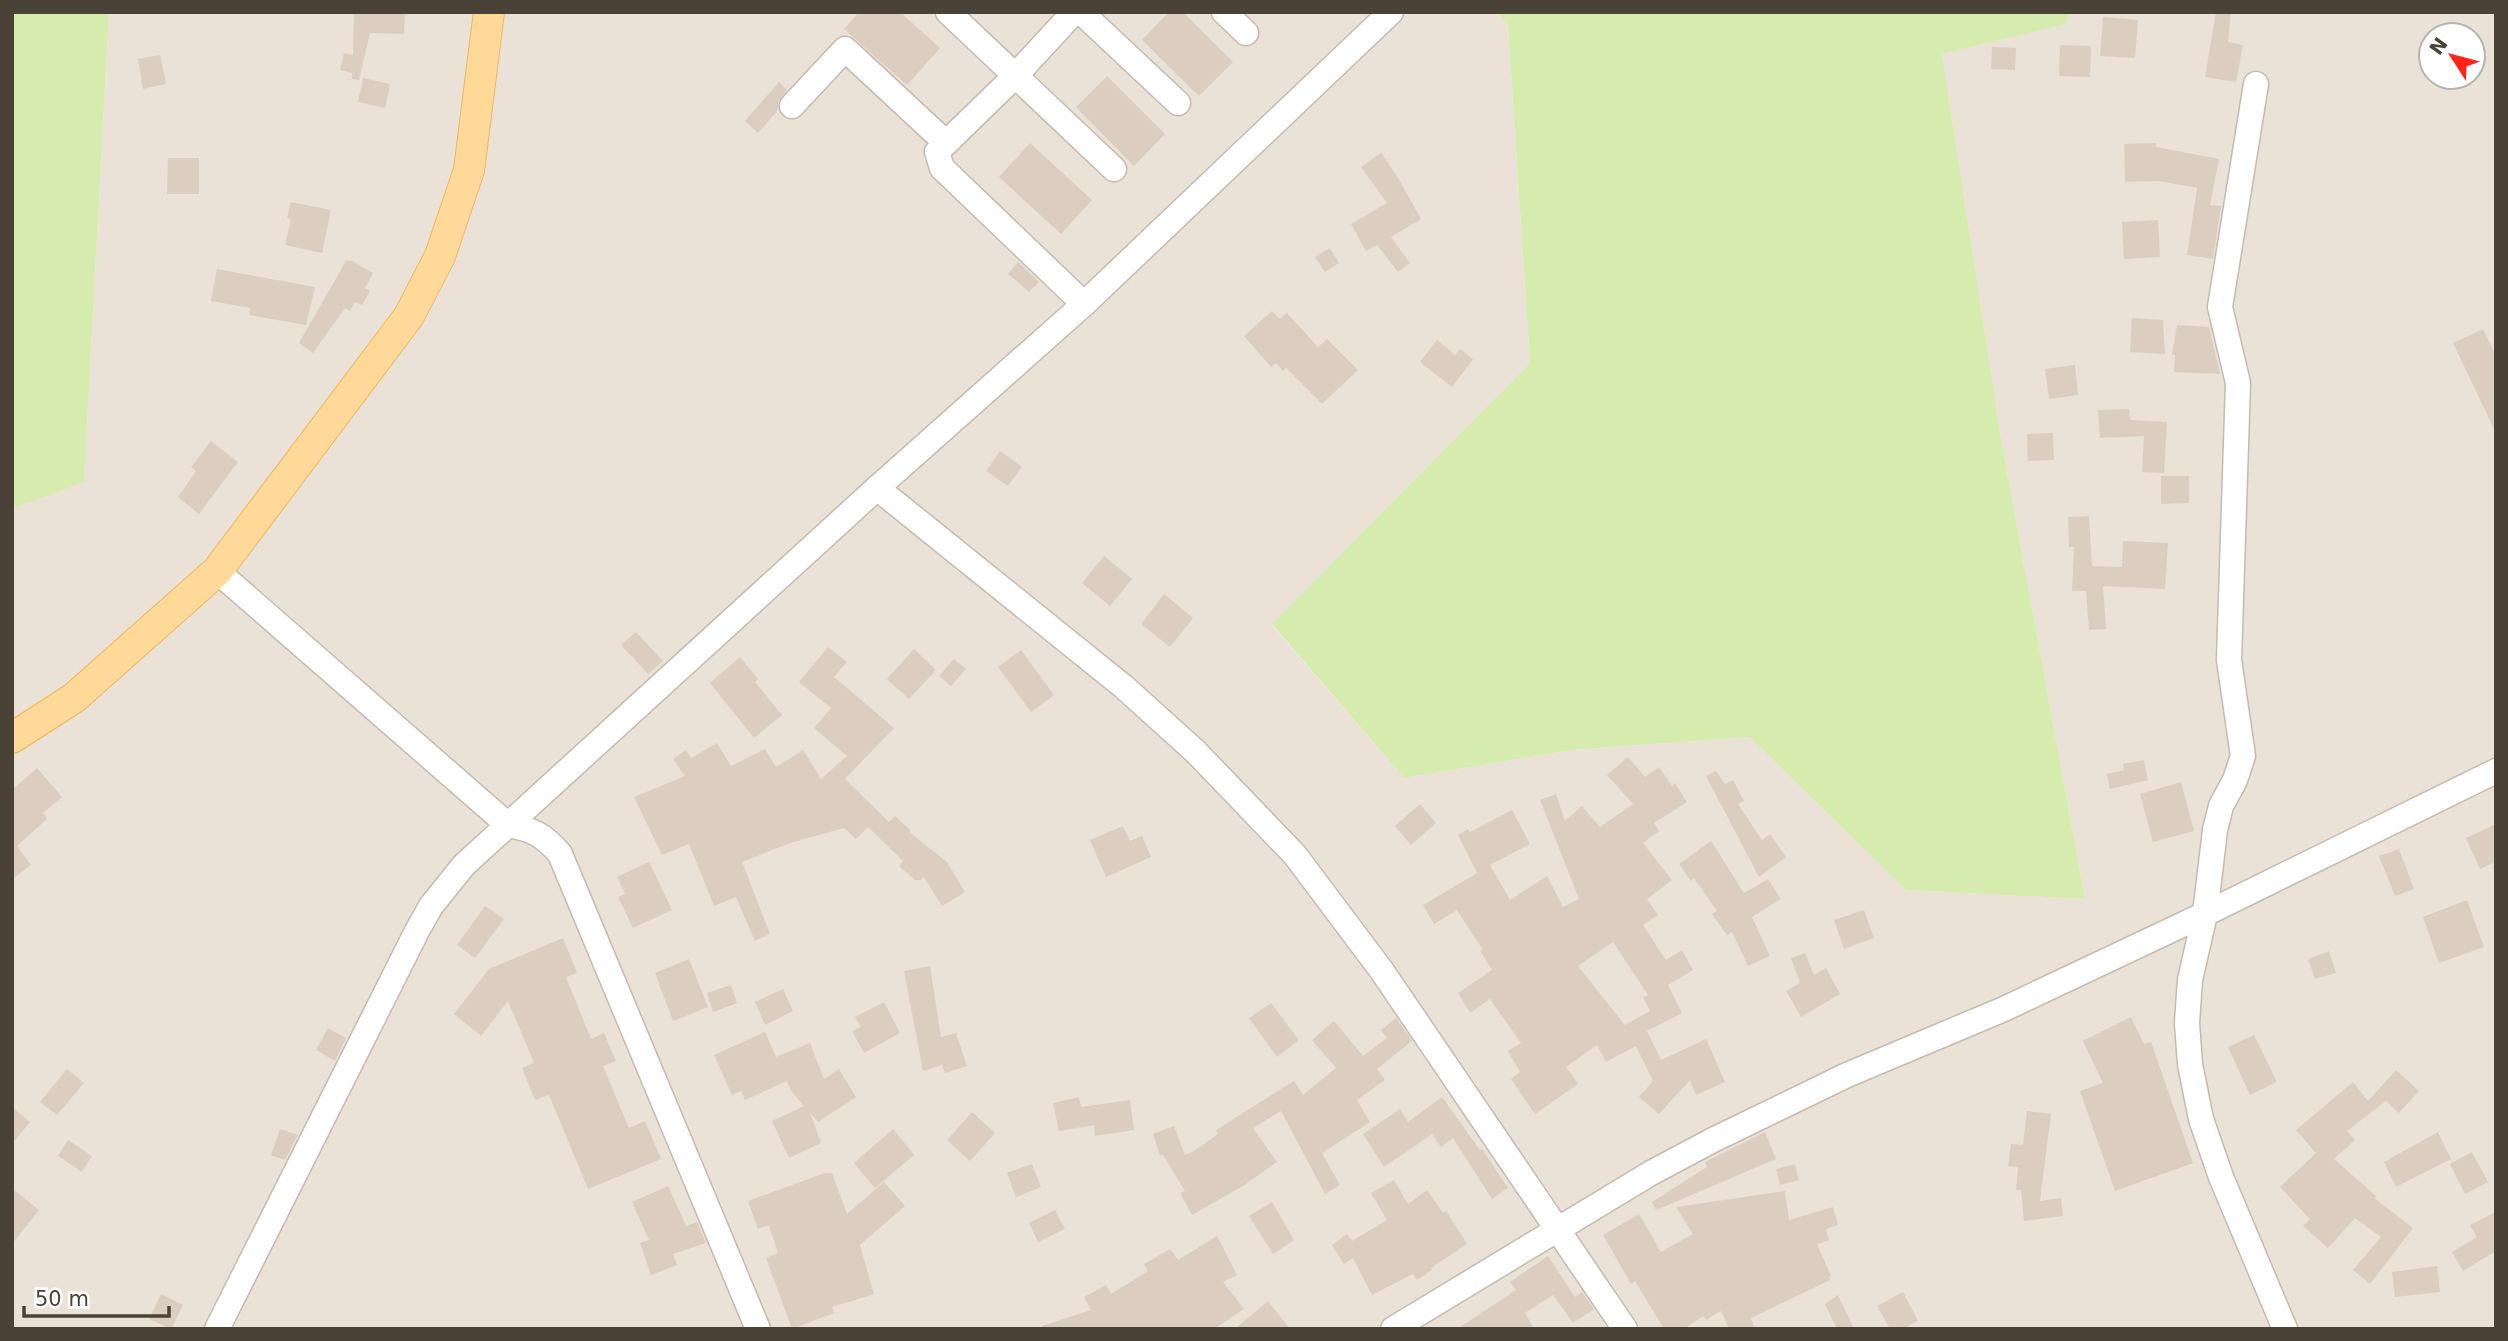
<svg xmlns="http://www.w3.org/2000/svg" width="2508" height="1341" font-family="'DejaVu Sans',sans-serif">
<style>
.residential{fill:#eae2d7;fill-rule:evenodd}
.green{fill:#d6ecaf}
.building{fill:#dbcec0;fill-rule:evenodd}
.lines{fill:none;stroke-linecap:round;stroke-linejoin:round}
.minor-casing{stroke:#c5baae;stroke-width:27}
.major-casing{stroke:#ecb661;stroke-width:32}
.minor{stroke:#fff;stroke-width:24}
.major{stroke:#ffd998;stroke-width:30}
</style>
<rect width="100%" height="100%" fill="#f5f1e9"/>
<path class="residential" d="M 109,12 L 1498,12 L 1508,26 L 1530,363 L 1272,625 L 1404,778 L 1573,750 L 1751,737 L 1906,890 L 2085,899 L 2002,444 L 1942,54 L 2065,24 L 2071,12 L 2496,12 L 2496,1329 L 12,1329 L 12,509 L 84,481 ZM 2431,35 L 2473,35 L 2473,77 L 2431,77 Z"/>
<g class="green">
<path d="M 12,12 L 109,12 L 84,482 L 12,509 Z"/>
<path d="M 1498,12 L 2071,12 L 2066,24 L 1942,54 L 2002,444 L 2085,899 L 1906,890 L 1750,737 L 1573,750 L 1404,778 L 1272,624 L 1530,363 L 1508,26 Z"/>
</g>
<g class="building">
<path d="M 354,12 L 405,12 L 404,34 L 370,33 L 359,80 L 352,79 L 352,73 L 340,70 L 344,53 L 353,55 Z"/>
<path d="M 859,12 L 900,12 L 940,48 L 907,85 L 844,29 Z"/>
<path d="M 1169,12 L 1183,12 L 1233,62 L 1199,96 L 1142,40 Z"/>
<path d="M 2216,12 L 2231,12 L 2228,42 L 2243,45 L 2236,82 L 2205,77 Z"/>
<path d="M 2103,17 L 2138,20 L 2135,58 L 2100,56 Z"/>
<path d="M 2060,45 L 2091,46 L 2090,77 L 2059,76 Z"/>
<path d="M 1992,47 L 2016,48 L 2015,70 L 1991,69 Z"/>
<path d="M 160,55 L 166,84 L 143,89 L 138,59 Z"/>
<path d="M 1107,76 L 1165,134 L 1134,166 L 1076,107 Z"/>
<path d="M 363,78 L 390,84 L 385,108 L 358,102 Z"/>
<path d="M 779,82 L 787,90 L 778,102 L 778,110 L 758,133 L 745,121 Z"/>
<path d="M 1030,143 L 1092,200 L 1061,234 L 999,177 Z"/>
<path d="M 2156,143 L 2156,147 L 2219,159 L 2210,205 L 2221,206 L 2213,259 L 2187,255 L 2197,188 L 2159,181 L 2125,182 L 2124,144 Z"/>
<path d="M 1381,153 L 1397,176 L 1421,219 L 1391,237 L 1410,263 L 1398,272 L 1377,245 L 1366,251 L 1351,224 L 1387,203 L 1361,167 Z"/>
<path d="M 168,158 L 199,158 L 199,194 L 167,194 Z"/>
<path d="M 291,202 L 331,210 L 322,253 L 285,245 L 291,219 L 287,218 Z"/>
<path d="M 2158,220 L 2160,257 L 2124,259 L 2122,222 Z"/>
<path d="M 1330,248 L 1339,263 L 1325,272 L 1315,257 Z"/>
<path d="M 346,261 L 352,261 L 373,273 L 365,288 L 370,291 L 362,305 L 355,302 L 350,311 L 345,308 L 313,353 L 299,343 Z"/>
<path d="M 1018,262 L 1039,282 L 1029,292 L 1008,274 Z"/>
<path d="M 217,269 L 315,287 L 306,325 L 249,315 L 250,308 L 211,301 Z"/>
<path d="M 1272,311 L 1280,319 L 1287,313 L 1318,347 L 1327,339 L 1358,370 L 1322,404 L 1286,368 L 1283,371 L 1276,363 L 1271,367 L 1244,336 Z"/>
<path d="M 2132,318 L 2163,320 L 2165,354 L 2130,352 Z"/>
<path d="M 2177,325 L 2209,327 L 2220,374 L 2174,372 L 2175,355 L 2172,355 Z"/>
<path d="M 2483,329 L 2496,356 L 2496,433 L 2453,343 Z"/>
<path d="M 1437,340 L 1455,355 L 1460,349 L 1473,359 L 1452,387 L 1420,362 Z"/>
<path d="M 2075,365 L 2078,395 L 2049,399 L 2045,369 Z"/>
<path d="M 2129,409 L 2130,420 L 2167,422 L 2164,473 L 2142,472 L 2144,436 L 2100,438 L 2098,410 Z"/>
<path d="M 2053,433 L 2054,460 L 2028,461 L 2027,434 Z"/>
<path d="M 211,441 L 238,462 L 199,514 L 178,497 L 196,471 L 191,467 Z"/>
<path d="M 1000,451 L 1022,467 L 1008,486 L 986,471 Z"/>
<path d="M 2161,476 L 2189,476 L 2189,503 L 2161,504 Z"/>
<path d="M 2089,516 L 2092,566 L 2122,567 L 2123,541 L 2168,543 L 2165,589 L 2103,586 L 2106,629 L 2089,630 L 2086,591 L 2072,591 L 2074,547 L 2069,547 L 2068,517 Z"/>
<path d="M 1104,556 L 1132,579 L 1110,606 L 1082,583 Z"/>
<path d="M 1164,594 L 1193,618 L 1170,647 L 1141,624 Z"/>
<path d="M 636,632 L 663,661 L 648,674 L 621,645 Z"/>
<path d="M 828,647 L 847,662 L 834,677 L 894,728 L 845,779 L 889,822 L 895,816 L 911,831 L 909,832 L 947,862 L 965,892 L 942,906 L 924,877 L 921,880 L 915,880 L 899,866 L 903,861 L 868,827 L 856,839 L 844,828 L 790,843 L 742,862 L 770,934 L 755,941 L 736,897 L 714,906 L 689,844 L 662,855 L 634,797 L 685,776 L 673,759 L 686,750 L 691,758 L 717,743 L 731,766 L 765,749 L 776,767 L 803,750 L 821,779 L 847,756 L 814,728 L 831,708 L 799,682 Z"/>
<path d="M 914,649 L 936,670 L 909,699 L 887,679 Z"/>
<path d="M 1021,650 L 1054,695 L 1031,712 L 998,667 Z"/>
<path d="M 740,657 L 758,679 L 755,682 L 782,715 L 754,738 L 710,683 Z"/>
<path d="M 954,659 L 966,669 L 951,686 L 939,676 Z"/>
<path d="M 1628,757 L 1645,777 L 1659,767 L 1672,786 L 1675,783 L 1687,802 L 1654,823 L 1659,831 L 1643,843 L 1672,880 L 1647,899 L 1658,915 L 1643,925 L 1666,960 L 1682,950 L 1693,970 L 1668,985 L 1682,1013 L 1647,1031 L 1661,1060 L 1706,1039 L 1725,1082 L 1696,1095 L 1690,1080 L 1659,1114 L 1639,1097 L 1653,1081 L 1636,1046 L 1606,1062 L 1597,1045 L 1566,1067 L 1578,1084 L 1535,1114 L 1511,1079 L 1520,1072 L 1508,1051 L 1521,1043 L 1490,999 L 1470,1013 L 1458,993 L 1492,970 L 1480,951 L 1483,950 L 1457,910 L 1434,924 L 1423,905 L 1477,873 L 1458,835 L 1468,829 L 1470,832 L 1512,810 L 1530,844 L 1490,865 L 1510,900 L 1547,876 L 1563,907 L 1579,899 L 1540,800 L 1556,794 L 1565,821 L 1582,806 L 1600,827 L 1633,804 L 1607,775 ZM 1613,942 L 1648,995 L 1643,997 L 1650,1011 L 1625,1025 L 1578,966 Z"/>
<path d="M 2144,760 L 2148,780 L 2110,789 L 2107,774 L 2124,770 L 2123,764 Z"/>
<path d="M 37,768 L 62,797 L 43,813 L 47,819 L 17,846 L 31,865 L 12,879 L 12,790 Z"/>
<path d="M 1716,771 L 1725,784 L 1733,780 L 1744,801 L 1738,804 L 1762,840 L 1770,834 L 1786,857 L 1759,877 L 1706,776 Z"/>
<path d="M 2181,782 L 2194,831 L 2153,842 L 2140,794 Z"/>
<path d="M 1420,804 L 1436,823 L 1411,845 L 1395,826 Z"/>
<path d="M 2496,824 L 2496,862 L 2480,869 L 2466,838 Z"/>
<path d="M 1123,826 L 1130,841 L 1142,836 L 1151,857 L 1106,877 L 1090,840 Z"/>
<path d="M 1711,841 L 1744,893 L 1768,879 L 1781,899 L 1752,917 L 1770,956 L 1748,966 L 1732,932 L 1727,935 L 1712,914 L 1717,911 L 1694,878 L 1691,881 L 1679,864 Z"/>
<path d="M 2399,849 L 2414,889 L 2395,896 L 2379,856 Z"/>
<path d="M 649,862 L 672,910 L 633,928 L 618,897 L 625,894 L 617,877 Z"/>
<path d="M 2467,900 L 2484,947 L 2439,963 L 2423,917 Z"/>
<path d="M 485,906 L 504,919 L 475,958 L 457,945 Z"/>
<path d="M 1864,910 L 1874,938 L 1844,949 L 1834,920 Z"/>
<path d="M 563,938 L 577,973 L 566,977 L 591,1039 L 604,1033 L 616,1061 L 603,1066 L 629,1128 L 645,1121 L 661,1159 L 588,1189 L 549,1095 L 535,1100 L 522,1068 L 534,1063 L 508,1001 L 481,1036 L 454,1014 L 489,969 Z"/>
<path d="M 2329,951 L 2336,973 L 2315,979 L 2308,959 Z"/>
<path d="M 1805,953 L 1814,975 L 1826,968 L 1840,994 L 1801,1017 L 1786,991 L 1800,983 L 1791,958 Z"/>
<path d="M 689,959 L 708,1007 L 673,1021 L 655,973 Z"/>
<path d="M 930,966 L 941,1037 L 956,1033 L 967,1066 L 945,1073 L 942,1065 L 923,1071 L 904,971 Z"/>
<path d="M 731,985 L 737,1003 L 713,1012 L 707,993 Z"/>
<path d="M 783,989 L 793,1011 L 765,1025 L 755,1002 Z"/>
<path d="M 884,1002 L 900,1033 L 864,1053 L 852,1031 L 861,1027 L 855,1017 Z"/>
<path d="M 1271,1003 L 1299,1040 L 1277,1057 L 1249,1018 Z"/>
<path d="M 2131,1017 L 2144,1044 L 2151,1042 L 2193,1163 L 2115,1191 L 2080,1091 L 2103,1083 L 2083,1041 Z"/>
<path d="M 1396,1018 L 1412,1041 L 1377,1069 L 1385,1080 L 1357,1100 L 1370,1122 L 1322,1153 L 1340,1185 L 1325,1194 L 1281,1111 L 1253,1128 L 1277,1162 L 1243,1186 L 1192,1215 L 1180,1193 L 1185,1191 L 1163,1155 L 1160,1156 L 1153,1134 L 1174,1126 L 1185,1155 L 1194,1151 L 1218,1134 L 1216,1130 L 1294,1081 L 1303,1095 L 1336,1068 L 1312,1040 L 1334,1021 L 1363,1056 L 1387,1038 L 1381,1030 Z"/>
<path d="M 328,1028 L 346,1038 L 335,1061 L 316,1050 Z"/>
<path d="M 765,1032 L 776,1057 L 810,1043 L 824,1079 L 839,1069 L 856,1097 L 818,1122 L 810,1113 L 821,1143 L 789,1158 L 772,1121 L 804,1106 L 791,1091 L 787,1081 L 745,1100 L 741,1091 L 732,1095 L 714,1055 Z"/>
<path d="M 2254,1035 L 2277,1082 L 2250,1095 L 2228,1047 Z"/>
<path d="M 67,1069 L 84,1083 L 57,1115 L 40,1102 Z"/>
<path d="M 2396,1070 L 2419,1091 L 2399,1113 L 2386,1101 L 2347,1131 L 2355,1140 L 2334,1159 L 2377,1197 L 2374,1198 L 2413,1228 L 2370,1284 L 2353,1270 L 2381,1237 L 2355,1218 L 2328,1248 L 2303,1226 L 2310,1219 L 2280,1187 L 2316,1153 L 2296,1130 L 2353,1082 L 2368,1101 Z"/>
<path d="M 1079,1097 L 1081,1107 L 1130,1100 L 1134,1130 L 1095,1136 L 1094,1125 L 1059,1131 L 1053,1103 Z"/>
<path d="M 1442,1097 L 1480,1150 L 1482,1149 L 1508,1188 L 1492,1199 L 1453,1138 L 1441,1147 L 1432,1134 L 1384,1167 L 1363,1134 L 1400,1109 L 1408,1122 Z"/>
<path d="M 12,1107 L 30,1122 L 12,1144 Z"/>
<path d="M 2027,1111 L 2051,1114 L 2040,1201 L 2061,1198 L 2063,1216 L 2024,1221 L 2021,1190 L 2016,1190 L 2018,1167 L 2008,1166 L 2011,1144 L 2023,1145 Z"/>
<path d="M 972,1112 L 995,1133 L 970,1161 L 947,1140 Z"/>
<path d="M 280,1129 L 298,1135 L 285,1160 L 271,1155 Z"/>
<path d="M 893,1129 L 914,1155 L 875,1188 L 854,1163 Z"/>
<path d="M 1765,1132 L 1776,1159 L 1656,1210 L 1652,1202 L 1707,1167 L 1705,1162 Z"/>
<path d="M 2438,1132 L 2451,1159 L 2396,1187 L 2384,1162 Z"/>
<path d="M 68,1140 L 92,1156 L 82,1172 L 58,1156 Z"/>
<path d="M 2472,1152 L 2488,1182 L 2465,1194 L 2450,1164 Z"/>
<path d="M 1032,1164 L 1041,1187 L 1016,1197 L 1007,1173 Z"/>
<path d="M 1795,1164 L 1799,1180 L 1780,1185 L 1776,1169 Z"/>
<path d="M 825,1173 L 832,1173 L 847,1214 L 884,1182 L 905,1206 L 860,1245 L 874,1294 L 832,1307 L 834,1313 L 792,1329 L 766,1258 L 778,1253 L 769,1225 L 758,1229 L 748,1201 Z"/>
<path d="M 1394,1180 L 1408,1204 L 1427,1190 L 1443,1213 L 1446,1211 L 1467,1244 L 1431,1268 L 1432,1270 L 1417,1280 L 1413,1274 L 1372,1295 L 1353,1258 L 1344,1264 L 1332,1245 L 1347,1234 L 1352,1241 L 1387,1220 L 1371,1193 Z"/>
<path d="M 668,1186 L 686,1226 L 697,1222 L 706,1243 L 673,1254 L 677,1265 L 651,1275 L 640,1243 L 649,1240 L 632,1202 Z"/>
<path d="M 12,1188 L 39,1210 L 12,1244 Z"/>
<path d="M 1785,1191 L 1789,1220 L 1833,1207 L 1838,1225 L 1826,1229 L 1829,1240 L 1817,1244 L 1831,1276 L 1829,1277 L 1830,1280 L 1751,1318 L 1755,1329 L 1729,1329 L 1721,1311 L 1706,1320 L 1703,1316 L 1684,1329 L 1664,1329 L 1635,1281 L 1631,1284 L 1603,1235 L 1639,1214 L 1661,1252 L 1693,1234 L 1676,1207 Z"/>
<path d="M 1272,1202 L 1294,1240 L 1273,1254 L 1249,1216 Z"/>
<path d="M 1055,1210 L 1065,1229 L 1038,1242 L 1029,1223 Z"/>
<path d="M 2496,1212 L 2496,1251 L 2463,1271 L 2452,1252 L 2477,1237 L 2470,1225 Z"/>
<path d="M 1217,1236 L 1237,1275 L 1223,1282 L 1244,1309 L 1214,1329 L 1043,1329 L 1042,1326 L 1091,1310 L 1084,1297 L 1106,1285 L 1111,1294 L 1148,1271 L 1144,1264 L 1170,1249 L 1178,1260 Z"/>
<path d="M 1548,1256 L 1575,1297 L 1582,1292 L 1594,1309 L 1573,1323 L 1553,1295 L 1525,1313 L 1534,1329 L 1457,1329 L 1516,1290 L 1510,1282 Z"/>
<path d="M 2437,1266 L 2440,1292 L 2395,1297 L 2392,1272 Z"/>
<path d="M 1903,1292 L 1918,1321 L 1903,1329 L 1890,1329 L 1877,1306 Z"/>
<path d="M 161,1294 L 183,1305 L 171,1329 L 149,1319 Z"/>
<path d="M 1838,1295 L 1854,1329 L 1837,1329 L 1825,1304 Z"/>
<path d="M 1268,1301 L 1290,1329 L 1235,1329 Z"/>
</g>
<g class="lines">
<g class="minor-casing">
<g id="minor">
<path d="M 948,12 L 1114,169"/>
<path d="M 1074,12 L 1015,76 L 937,152 L 942,168 L 1084,304"/>
<path d="M 1081,12 L 1178,103"/>
<path d="M 1224,12 L 1246,33"/>
<path d="M 2256,84 L 2220,307 L 2238,383 L 2229,660 L 2243,756 L 2235,780 L 2221,806 L 2215,830 L 2205,914 L 2190,980 L 2187,1023 L 2190,1064 L 2201,1119 L 2221,1177 L 2285,1329"/>
<path d="M 792,106 L 845,49 L 945,142"/>
<path d="M 877,488 L 1124,687 L 1196,752 L 1295,855 L 1382,971 L 1625,1329"/>
<path d="M 217,571 L 508,825 C 532,829 544,835 560,854 L 758,1329"/>
<path d="M 217,1329 L 417,931 L 431,906 L 464,865 L 877,488 L 1084,304 L 1391,12"/>
<path d="M 1393,1329 L 1651,1173 L 1713,1140 L 1847,1075 L 2004,1009 L 2205,914 L 2496,771"/>
</g>
</g>
<g class="major-casing">
<path id="major" d="M 12,738 L 74,698 L 217,571 L 409,316 L 440,256 L 469,170 L 489,12"/>
</g>
<use href="#minor" class="minor"/>
<use href="#major" class="major"/>
</g>
<rect width="2508" height="1341" fill="none" stroke="#4a4137" stroke-width="28"/>
<g transform="translate(2452 56) rotate(306)"><circle r="33" fill="#ffffff" stroke="#b7b3af" stroke-width="2"/>
<path d="M0-5L12 26L0 18L-12 26Z" fill="#ff2516"/>
<text y="-10" font-size="19" font-weight="bold" text-anchor="middle" fill="#4a4137">N</text>
</g>
<path d="M24 1306v10h145v-10" fill="none" stroke="#4a4137" stroke-width="3.5"/>
<text x="35" y="1306" font-size="21" fill="#4a4137" stroke="#ffffff" stroke-width="5" paint-order="stroke">50 m</text>
</svg>
